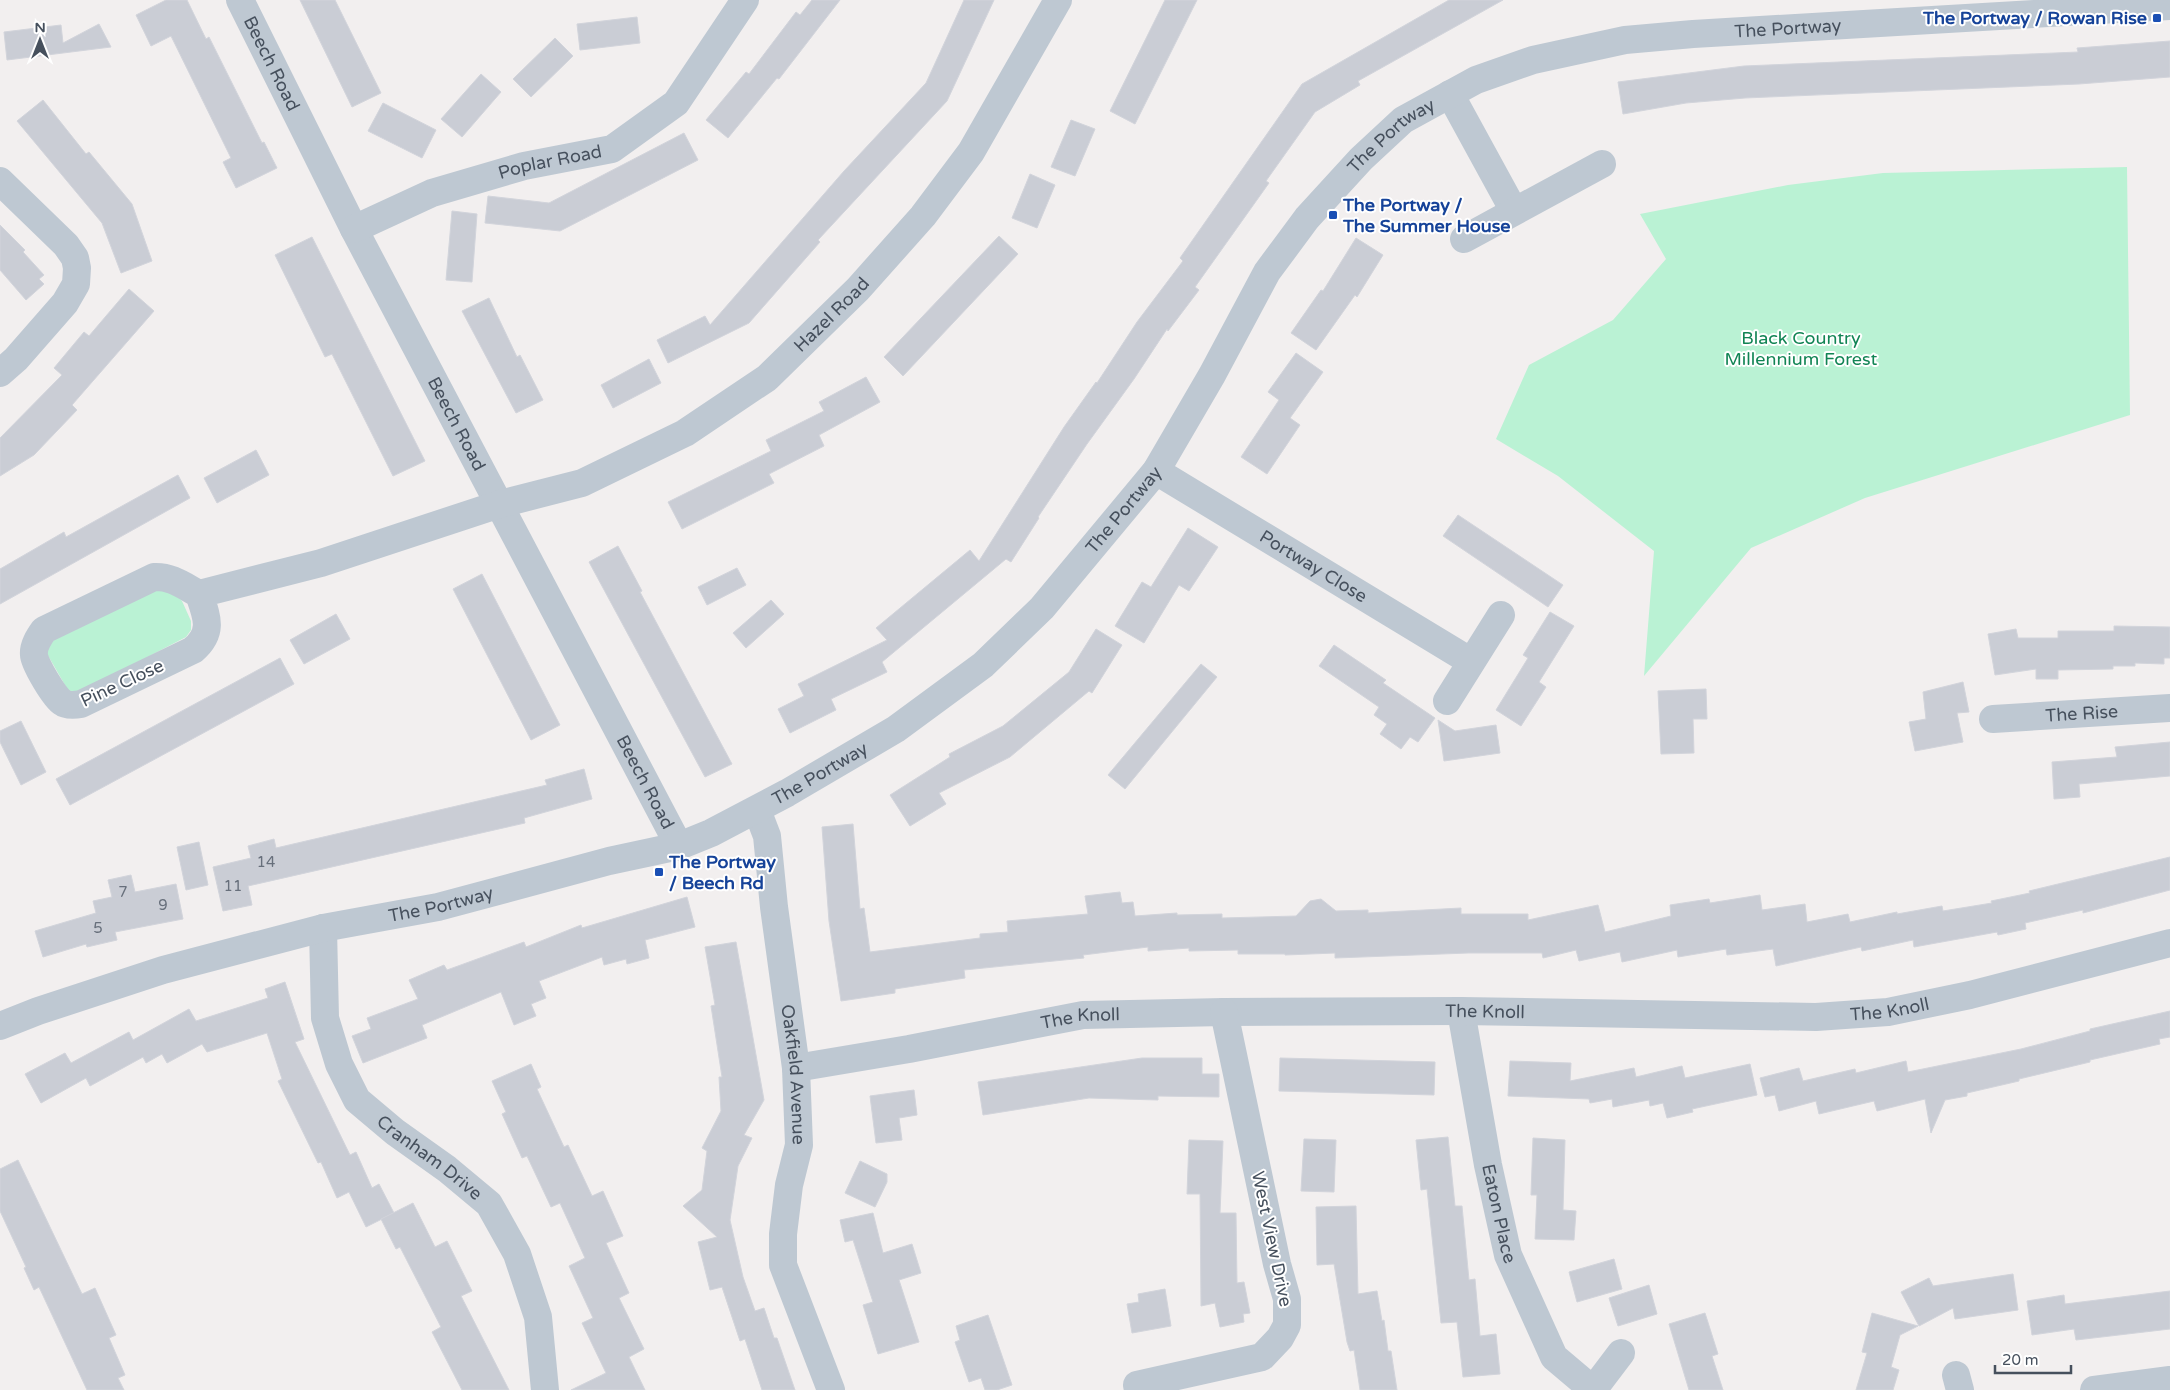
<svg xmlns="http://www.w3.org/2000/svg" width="2170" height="1390" font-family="'Varela Round',sans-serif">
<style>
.green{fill:#baf2d4}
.building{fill:#cacdd5;stroke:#d2d4db}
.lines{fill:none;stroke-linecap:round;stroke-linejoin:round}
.minor{stroke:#bec8d2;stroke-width:28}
.transit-dot{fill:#1a4fb4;stroke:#fff;stroke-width:2}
.labels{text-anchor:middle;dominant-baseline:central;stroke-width:4;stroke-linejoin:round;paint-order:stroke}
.number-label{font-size:15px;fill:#676f7b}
.transit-label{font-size:18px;font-weight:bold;fill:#164399;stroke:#fff;text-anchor:start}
.street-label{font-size:18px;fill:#46505d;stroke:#fff}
.park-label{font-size:18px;fill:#118454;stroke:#fff}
</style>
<rect width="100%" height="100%" fill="#f2efef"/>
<g class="green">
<path d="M 2127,167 L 2130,415 L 1865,498 L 1751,548 L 1644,676 L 1654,551 L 1558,476 L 1496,439 L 1529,365 L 1613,320 L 1666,259 L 1640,214 L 1788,185 L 1883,173 Z"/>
<path d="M 158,584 L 171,588 L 182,601 L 191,621 L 191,630 L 186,637 L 76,694 L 69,692 L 46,652 L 51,639 Z"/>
</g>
<g class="building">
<path d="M 166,0 L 187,0 L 206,39 L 209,37 L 262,143 L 264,142 L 277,168 L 236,188 L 223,162 L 231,158 L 171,36 L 151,46 L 136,15 Z"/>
<path d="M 300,0 L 335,0 L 381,93 L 352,107 Z"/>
<path d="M 812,0 L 840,0 L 779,79 L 777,78 L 728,138 L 706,120 L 746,72 L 749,74 L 796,12 L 800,15 Z"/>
<path d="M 964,0 L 994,0 L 947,101 L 818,240 L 820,242 L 749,323 L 668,363 L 657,340 L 705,316 L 710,325 L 844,171 L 926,83 Z"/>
<path d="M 1165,0 L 1197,0 L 1135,124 L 1110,111 Z"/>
<path d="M 1449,0 L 1503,0 L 1358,81 L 1360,85 L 1315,112 L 1266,181 L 1269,183 L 1195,287 L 1199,290 L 1168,331 L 1167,329 L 1134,379 L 1087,444 L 1038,517 L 1039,518 L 1011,562 L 1006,559 L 882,662 L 887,672 L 831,699 L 836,710 L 790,733 L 778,709 L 804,696 L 798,684 L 887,640 L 876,628 L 970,550 L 979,561 L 1064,427 L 1096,382 L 1097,383 L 1137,322 L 1183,261 L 1180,258 L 1302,84 Z"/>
<path d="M 637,17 L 640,43 L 580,50 L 577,24 Z"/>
<path d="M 99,24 L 111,47 L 7,60 L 4,32 L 61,25 L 63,43 Z"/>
<path d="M 555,38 L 573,56 L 531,97 L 513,79 Z"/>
<path d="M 2170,41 L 2170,77 L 2079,84 L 1745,98 L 1686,103 L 1623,114 L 1618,82 L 1744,66 L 2078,52 L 2077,48 Z"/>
<path d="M 481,74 L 501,92 L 462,137 L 441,119 Z"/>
<path d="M 43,100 L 86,154 L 89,152 L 132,204 L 152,261 L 121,273 L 102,223 L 17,121 Z"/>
<path d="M 383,103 L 436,130 L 422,158 L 368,131 Z"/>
<path d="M 1071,120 L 1095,129 L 1075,176 L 1051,167 Z"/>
<path d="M 684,133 L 698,160 L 560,231 L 485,223 L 488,196 L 549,203 Z"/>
<path d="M 1030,174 L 1055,185 L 1037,228 L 1012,218 Z"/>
<path d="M 452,211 L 477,214 L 472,282 L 446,280 Z"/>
<path d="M 0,225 L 25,250 L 23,252 L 44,275 L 39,279 L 44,284 L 26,300 L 0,270 Z"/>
<path d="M 999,236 L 1018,254 L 903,376 L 884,357 Z"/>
<path d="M 312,237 L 425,461 L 393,476 L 332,354 L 325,357 L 275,255 Z"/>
<path d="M 1356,238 L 1383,255 L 1357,297 L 1355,295 L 1316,350 L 1291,333 L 1321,290 L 1323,291 Z"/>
<path d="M 129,289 L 154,311 L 72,405 L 77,410 L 34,455 L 0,476 L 0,438 L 62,375 L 54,368 L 84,332 L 89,336 Z"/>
<path d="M 489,298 L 517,357 L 520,355 L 543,400 L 516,413 L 462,311 Z"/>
<path d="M 1296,353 L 1323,372 L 1290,418 L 1300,425 L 1267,474 L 1241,457 L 1279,400 L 1268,392 Z"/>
<path d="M 649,359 L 661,383 L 613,408 L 601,385 Z"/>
<path d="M 866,377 L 880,402 L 819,435 L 824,446 L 769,474 L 774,483 L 682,529 L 668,502 L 771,451 L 766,440 L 824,411 L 819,402 Z"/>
<path d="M 256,450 L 269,475 L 217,503 L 204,478 Z"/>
<path d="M 178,475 L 190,498 L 0,604 L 0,569 L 64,532 L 66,537 Z"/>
<path d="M 1458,515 L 1563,585 L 1548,607 L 1443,536 Z"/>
<path d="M 1188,528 L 1218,547 L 1189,591 L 1179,585 L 1144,643 L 1115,626 L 1142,582 L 1151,587 Z"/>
<path d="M 618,546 L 642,591 L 640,592 L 732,764 L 705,777 L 589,562 Z"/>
<path d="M 737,568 L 746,585 L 707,605 L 698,587 Z"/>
<path d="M 482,574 L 560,725 L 531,740 L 453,589 Z"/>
<path d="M 771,600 L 784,614 L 746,648 L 733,633 Z"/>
<path d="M 1550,612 L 1574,626 L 1539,682 L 1546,687 L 1521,726 L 1496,710 L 1528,658 L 1523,655 Z"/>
<path d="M 336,614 L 350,639 L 304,664 L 290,640 Z"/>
<path d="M 2114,626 L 2170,627 L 2170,658 L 2164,658 L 2164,664 L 2135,663 L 2135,666 L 2113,666 L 2113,669 L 2058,670 L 2058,679 L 2036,679 L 2036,669 L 1995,675 L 1988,634 L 2016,629 L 2018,638 L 2058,638 L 2058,631 L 2114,631 Z"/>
<path d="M 1096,629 L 1122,645 L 1092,693 L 1089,691 L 1010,757 L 939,793 L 946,804 L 910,826 L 890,795 L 950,757 L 949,754 L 1003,726 L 1069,672 Z"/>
<path d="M 1334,645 L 1386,680 L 1383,683 L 1435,718 L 1418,742 L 1410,737 L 1401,749 L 1380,734 L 1387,724 L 1374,715 L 1379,707 L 1319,666 Z"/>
<path d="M 280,658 L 294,684 L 70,805 L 56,779 Z"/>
<path d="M 1201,664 L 1217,677 L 1125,789 L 1108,775 Z"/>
<path d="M 1963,682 L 1969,712 L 1957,713 L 1963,742 L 1915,751 L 1909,722 L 1926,719 L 1923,692 Z"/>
<path d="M 1706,689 L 1707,719 L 1693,719 L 1694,753 L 1661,754 L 1658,691 Z"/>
<path d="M 1438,720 L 1455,731 L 1496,725 L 1500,753 L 1444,761 Z"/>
<path d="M 21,721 L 46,772 L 21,785 L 0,742 L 0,731 Z"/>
<path d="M 2170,742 L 2170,776 L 2079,784 L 2080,797 L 2054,799 L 2052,762 L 2117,757 L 2115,747 Z"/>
<path d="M 584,769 L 592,799 L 524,818 L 525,823 L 248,886 L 252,905 L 223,911 L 213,867 L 251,858 L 248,846 L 274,839 L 276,848 L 547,785 L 545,780 Z"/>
<path d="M 853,824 L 860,909 L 864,908 L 870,952 L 980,938 L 980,934 L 1008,932 L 1007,921 L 1088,914 L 1085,896 L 1120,892 L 1122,903 L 1133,902 L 1135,916 L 1177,913 L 1177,915 L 1222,914 L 1222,918 L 1296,916 L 1310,901 L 1321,899 L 1336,911 L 1368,910 L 1368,913 L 1461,908 L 1461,914 L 1528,914 L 1528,920 L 1598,905 L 1605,932 L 1671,916 L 1670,905 L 1709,899 L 1710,903 L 1760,895 L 1762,910 L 1805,904 L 1807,922 L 1848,914 L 1850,922 L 1897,912 L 1897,914 L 1942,906 L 1943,911 L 1992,903 L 1991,901 L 2030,893 L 2029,891 L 2170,857 L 2170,890 L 2083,913 L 2083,910 L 2025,923 L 2026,929 L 1998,935 L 1997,932 L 1914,947 L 1913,940 L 1862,951 L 1861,947 L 1776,966 L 1773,949 L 1727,955 L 1726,949 L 1678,957 L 1677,950 L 1622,962 L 1620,952 L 1579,961 L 1576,950 L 1543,958 L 1542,953 L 1468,953 L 1335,958 L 1335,953 L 1285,955 L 1285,954 L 1238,954 L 1238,950 L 1189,951 L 1189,948 L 1148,951 L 1148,947 L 1083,955 L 1084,958 L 964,970 L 965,978 L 895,989 L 895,993 L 841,1001 L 829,921 L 822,827 Z"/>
<path d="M 199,842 L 208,885 L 186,890 L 177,847 Z"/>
<path d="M 131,875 L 135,892 L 176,884 L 183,919 L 115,932 L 117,940 L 87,947 L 86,944 L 43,957 L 35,931 L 96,913 L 93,901 L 112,897 L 108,880 Z"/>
<path d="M 687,897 L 695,927 L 645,940 L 649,958 L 627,964 L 626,959 L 604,965 L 602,957 L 539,981 L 546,998 L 531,1004 L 536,1016 L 514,1025 L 501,992 L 422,1025 L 427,1038 L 363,1063 L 352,1036 L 371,1029 L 367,1018 L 418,999 L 409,980 L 444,965 L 447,970 L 524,942 L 526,947 L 581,925 L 582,928 Z"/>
<path d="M 736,942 L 764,1100 L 744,1135 L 752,1138 L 738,1166 L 730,1220 L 743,1277 L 755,1311 L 764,1308 L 774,1338 L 777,1338 L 795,1390 L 762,1390 L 745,1339 L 740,1341 L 722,1287 L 710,1290 L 698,1242 L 717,1237 L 683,1206 L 702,1190 L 707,1151 L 702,1148 L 721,1111 L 719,1077 L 722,1077 L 711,1006 L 715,1005 L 705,947 Z"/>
<path d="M 285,982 L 304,1039 L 295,1042 L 350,1155 L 356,1152 L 372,1188 L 379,1184 L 394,1213 L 366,1227 L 349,1192 L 337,1198 L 321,1162 L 318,1163 L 278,1081 L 282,1079 L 267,1033 L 207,1052 L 202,1044 L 167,1063 L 162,1054 L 146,1063 L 143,1057 L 90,1086 L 86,1078 L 41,1103 L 25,1074 L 65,1053 L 71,1063 L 129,1032 L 133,1040 L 189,1009 L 196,1021 L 268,998 L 265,989 Z"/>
<path d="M 2170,1011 L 2170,1037 L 2159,1039 L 2160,1044 L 2090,1060 L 2090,1062 L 2019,1079 L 2019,1081 L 1967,1093 L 1967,1096 L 1945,1100 L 1931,1133 L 1925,1099 L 1877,1111 L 1874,1101 L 1819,1114 L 1816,1101 L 1779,1111 L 1775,1095 L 1765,1097 L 1760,1078 L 1799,1068 L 1803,1081 L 1855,1069 L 1856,1073 L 1906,1061 L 1908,1072 L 2021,1049 L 2090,1031 L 2090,1029 Z"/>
<path d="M 1142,1058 L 1202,1058 L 1202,1074 L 1219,1074 L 1219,1097 L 1158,1096 L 1158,1100 L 1089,1098 L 983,1115 L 978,1082 Z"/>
<path d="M 1280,1058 L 1435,1062 L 1434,1095 L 1279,1091 Z"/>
<path d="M 1510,1061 L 1571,1063 L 1570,1081 L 1634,1068 L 1636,1077 L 1682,1066 L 1685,1078 L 1750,1064 L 1757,1095 L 1692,1109 L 1693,1112 L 1667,1118 L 1663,1103 L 1650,1106 L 1649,1100 L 1613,1107 L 1612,1099 L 1590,1103 L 1589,1099 L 1508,1096 Z"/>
<path d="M 531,1064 L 541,1087 L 537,1089 L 564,1147 L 568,1145 L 592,1196 L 603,1191 L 623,1236 L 606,1243 L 629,1293 L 619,1298 L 644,1349 L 629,1357 L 645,1390 L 571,1390 L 606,1373 L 582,1323 L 593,1318 L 569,1266 L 585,1258 L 560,1203 L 551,1207 L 527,1156 L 522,1158 L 502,1114 L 506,1112 L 492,1081 Z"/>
<path d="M 914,1090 L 917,1115 L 899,1118 L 902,1140 L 876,1143 L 870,1096 Z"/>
<path d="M 1448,1137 L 1455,1206 L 1462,1206 L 1469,1280 L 1475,1279 L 1480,1336 L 1496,1334 L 1500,1374 L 1463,1377 L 1457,1322 L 1441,1323 L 1427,1189 L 1421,1190 L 1416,1140 Z"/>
<path d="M 1533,1138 L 1565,1140 L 1563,1210 L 1576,1211 L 1574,1240 L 1535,1239 L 1537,1195 L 1531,1195 Z"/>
<path d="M 1304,1139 L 1336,1140 L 1334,1192 L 1301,1191 Z"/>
<path d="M 1189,1140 L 1223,1141 L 1220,1213 L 1236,1213 L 1237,1283 L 1244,1282 L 1250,1313 L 1243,1314 L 1244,1322 L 1220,1327 L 1215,1303 L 1201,1306 L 1200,1194 L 1187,1194 Z"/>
<path d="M 18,1160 L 82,1294 L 95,1288 L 116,1335 L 109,1338 L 125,1375 L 118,1378 L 124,1390 L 87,1390 L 39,1287 L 34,1290 L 24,1268 L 26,1267 L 0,1211 L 0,1169 Z"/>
<path d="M 860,1161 L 887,1174 L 887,1182 L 875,1207 L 845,1193 Z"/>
<path d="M 413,1203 L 435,1247 L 447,1241 L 472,1291 L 461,1296 L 509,1390 L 462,1390 L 432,1332 L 441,1327 L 400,1247 L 396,1249 L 381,1219 Z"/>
<path d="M 1356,1206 L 1358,1294 L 1377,1291 L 1382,1321 L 1384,1320 L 1388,1351 L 1391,1351 L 1397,1390 L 1360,1390 L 1354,1350 L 1350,1351 L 1347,1342 L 1334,1264 L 1317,1265 L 1316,1207 Z"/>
<path d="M 873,1213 L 883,1253 L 912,1244 L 921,1273 L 899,1280 L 919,1342 L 878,1354 L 863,1305 L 873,1302 L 853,1240 L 845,1242 L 840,1220 Z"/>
<path d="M 1614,1259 L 1622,1289 L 1577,1302 L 1569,1272 Z"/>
<path d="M 2013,1274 L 2018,1310 L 1955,1319 L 1953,1308 L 1919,1326 L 1901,1292 L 1929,1278 L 1933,1286 Z"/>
<path d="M 1649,1285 L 1657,1314 L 1618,1326 L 1609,1298 Z"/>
<path d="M 1165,1289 L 1171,1326 L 1132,1333 L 1127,1304 L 1139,1302 L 1138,1294 Z"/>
<path d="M 2170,1291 L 2170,1329 L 2076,1340 L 2074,1329 L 2032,1335 L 2027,1301 L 2064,1295 L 2065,1304 Z"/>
<path d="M 1705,1313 L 1718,1354 L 1712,1356 L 1723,1390 L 1689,1390 L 1669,1324 Z"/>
<path d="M 1872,1313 L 1918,1326 L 1900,1335 L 1891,1367 L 1899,1370 L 1893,1390 L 1856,1390 L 1867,1353 L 1862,1352 Z"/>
<path d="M 988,1315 L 1012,1385 L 997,1390 L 985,1390 L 981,1378 L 969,1382 L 955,1342 L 960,1340 L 956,1326 Z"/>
</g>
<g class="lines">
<g class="minor">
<path id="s1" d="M 240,0 L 354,229 L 679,846"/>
<path d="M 1450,94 L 1514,211"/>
<path d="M 0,181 L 66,245 L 75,258 L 77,268 L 76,284 L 65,303 L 16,359 L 0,373"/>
<path id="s2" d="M 354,229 L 432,193 L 524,166 L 612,149 L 676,103 L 745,0"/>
<path d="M 1464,239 L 1602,164"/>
<path id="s3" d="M 1156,471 L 1470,661"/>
<path id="s4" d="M 199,594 C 207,617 214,632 193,650 L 81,704 C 75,705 67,706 62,702 C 55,698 34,663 34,655 C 33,646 39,637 44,630 L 154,577 C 171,576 184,586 199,594 L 321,563 L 500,504 L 582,483 L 685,433 L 767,378 L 858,289 L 923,216 L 971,152 L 1058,0"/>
<path d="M 1447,701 L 1501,615"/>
<path id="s5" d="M 1993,719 L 2170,708"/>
<path id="s6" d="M 757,810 L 767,836 L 774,907 L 796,1068 L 799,1145 L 789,1185 L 783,1234 L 783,1265 L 831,1390"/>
<path id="s7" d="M 323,928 L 325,1018 L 339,1064 L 357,1100 L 395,1132 L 447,1169 L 489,1204 L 517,1254 L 538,1317 L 545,1390"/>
<path id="s8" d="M 1461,1011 L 1488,1165 L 1508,1255 L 1554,1357 L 1593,1390 L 1621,1353"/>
<path id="s9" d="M 0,1026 L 38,1011 L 163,970 L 323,928 L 438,907 L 609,861 L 679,846 L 711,833 L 787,793 L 896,729 L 983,665 L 1042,608 L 1156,471 L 1212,375 L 1267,272 L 1307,218 L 1361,159 L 1403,120 L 1476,80 L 1533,60 L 1625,40 L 1693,34 L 2170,6"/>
<path id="s10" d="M 796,1068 L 909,1049 L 1083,1015 L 1224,1012 L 1461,1011 L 1816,1017 L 1888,1012 L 1970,995 L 2170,943"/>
<path d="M 1956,1375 L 1960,1390"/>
<path d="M 1138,1390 L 1137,1385 L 1262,1357 L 1280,1338 L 1287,1325 L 1287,1299 L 1277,1264 L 1224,1012"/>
<path d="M 2094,1390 L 2170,1380"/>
</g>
</g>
<g class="transit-dot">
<rect x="2152" y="13" width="10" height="10" rx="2.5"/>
<rect x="1328" y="210" width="10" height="10" rx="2.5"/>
<rect x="654" y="867" width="10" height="10" rx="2.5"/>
</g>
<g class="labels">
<g class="number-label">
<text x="266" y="862">14</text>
<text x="233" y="886">11</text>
<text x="123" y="892">7</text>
<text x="163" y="905">9</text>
<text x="98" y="928">5</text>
</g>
<g class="transit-label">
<text x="2147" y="18" text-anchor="end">The Portway / Rowan Rise</text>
<text x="1343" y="205">The Portway /<tspan x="1343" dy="21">The Summer House</tspan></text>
<text x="669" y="862">The Portway<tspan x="669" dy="21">/ Beech Rd</tspan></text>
</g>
<g class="street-label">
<text stroke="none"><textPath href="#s9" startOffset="2152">The Portway</textPath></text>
<text stroke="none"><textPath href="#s1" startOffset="71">Beech Road</textPath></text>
<text stroke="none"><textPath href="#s9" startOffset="1732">The Portway</textPath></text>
<text stroke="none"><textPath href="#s2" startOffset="208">Poplar Road</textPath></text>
<text stroke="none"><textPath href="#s4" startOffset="1162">Hazel Road</textPath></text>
<text stroke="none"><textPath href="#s1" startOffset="476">Beech Road</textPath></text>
<text stroke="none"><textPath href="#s9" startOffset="1268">The Portway</textPath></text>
<text stroke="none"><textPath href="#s3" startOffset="184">Portway Close</textPath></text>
<text transform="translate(122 683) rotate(-25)">Pine Close</text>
<text stroke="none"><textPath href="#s5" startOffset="89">The Rise</textPath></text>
<text stroke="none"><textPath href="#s9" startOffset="862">The Portway</textPath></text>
<text stroke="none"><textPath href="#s1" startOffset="881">Beech Road</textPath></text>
<text stroke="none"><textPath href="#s9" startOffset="458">The Portway</textPath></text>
<text stroke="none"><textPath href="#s10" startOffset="1099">The Knoll</textPath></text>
<text stroke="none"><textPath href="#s10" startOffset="694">The Knoll</textPath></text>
<text stroke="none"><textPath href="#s10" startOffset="289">The Knoll</textPath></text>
<text stroke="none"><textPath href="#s6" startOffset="268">Oakfield Avenue</textPath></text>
<text stroke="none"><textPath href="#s7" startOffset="271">Cranham Drive</textPath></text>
<text stroke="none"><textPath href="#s8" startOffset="206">Eaton Place</textPath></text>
<text transform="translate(1272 1239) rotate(78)">West View Drive</text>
</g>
<g class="park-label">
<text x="1801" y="338">Black Country<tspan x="1801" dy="21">Millennium Forest</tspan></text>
</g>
</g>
<g transform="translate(40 40)" stroke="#ffffff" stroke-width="4" paint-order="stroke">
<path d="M0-4L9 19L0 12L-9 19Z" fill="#46505d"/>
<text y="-8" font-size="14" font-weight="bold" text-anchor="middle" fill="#46505d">N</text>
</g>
<path d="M1995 1365v8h76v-8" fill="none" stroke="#46505d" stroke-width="2.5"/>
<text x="2002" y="1365" font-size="15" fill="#46505d" stroke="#ffffff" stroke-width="4" paint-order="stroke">20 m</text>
</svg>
